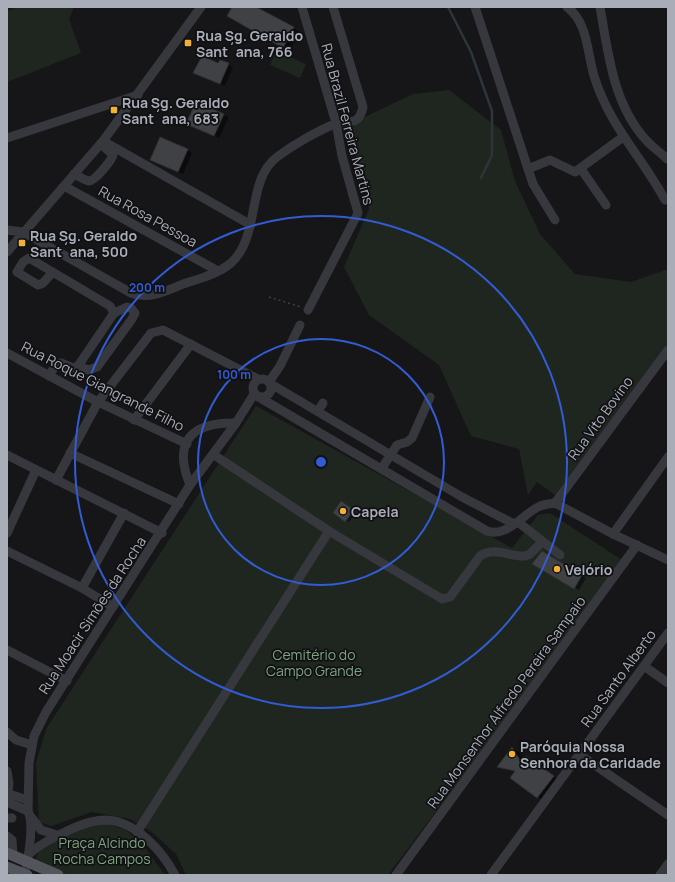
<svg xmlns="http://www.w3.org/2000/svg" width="675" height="882" font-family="Manrope,sans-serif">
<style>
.green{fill:#1e261f}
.shadow{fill:#0007}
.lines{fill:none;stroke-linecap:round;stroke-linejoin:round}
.stream{stroke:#2c353c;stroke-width:2.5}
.building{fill:#404145;stroke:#303034}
.path{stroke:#3d3f44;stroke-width:1.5;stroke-dasharray:2 3;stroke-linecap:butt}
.minor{stroke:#37383d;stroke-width:9}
.major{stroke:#53555c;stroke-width:11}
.ring{fill:none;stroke:#325cd3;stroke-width:2}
.poi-dot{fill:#f2b134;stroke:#111113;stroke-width:1.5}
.labels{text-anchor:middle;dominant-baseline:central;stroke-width:3.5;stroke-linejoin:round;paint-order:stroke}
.poi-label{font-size:14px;font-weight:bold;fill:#a8adb8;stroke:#111113;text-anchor:start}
.street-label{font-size:14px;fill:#a8adb8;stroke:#111113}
.park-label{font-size:14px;fill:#7fa381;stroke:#111113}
.centre{fill:#325cd3;stroke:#111113;stroke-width:2}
.ring-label{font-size:12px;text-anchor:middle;font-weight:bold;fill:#325cd3;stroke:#111113;stroke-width:3.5;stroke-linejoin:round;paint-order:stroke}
</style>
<rect width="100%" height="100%" fill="#161618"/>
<g class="green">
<path d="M 19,7 L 74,7 L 69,19 L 81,53 L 7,82 L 7,11 Z"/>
<path d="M 276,51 L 306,64 L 300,78 L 270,65 Z"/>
<path d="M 449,90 L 501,130 L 515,181 L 540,234 L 575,274 L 631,282 L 668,269 L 668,343 L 555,495 L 537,482 L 528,495 L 519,449 L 471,436 L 439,365 L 369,315 L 344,267 L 369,209 L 348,125 L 413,94 Z"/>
<path d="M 256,406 L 512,548 L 538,515 L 550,513 L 625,562 L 388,875 L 186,875 L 176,854 L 153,833 L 130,819 L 92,812 L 51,826 L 39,822 L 36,763 L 46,729 Z"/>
<path d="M 106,824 L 124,829 L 141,842 L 165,875 L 67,875 L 34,862 L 41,847 L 89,826 Z"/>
</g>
<g class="shadow">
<path d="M 233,7 L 254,7 L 300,32 L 290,51 L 228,16 Z"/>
<path d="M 221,61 L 233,67 L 225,86 L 194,73 L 219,64 Z"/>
<path d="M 197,103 L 229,117 L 219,138 L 192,126 Z"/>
<path d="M 187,150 L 192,153 L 183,174 L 156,162 Z"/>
<path d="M 344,504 L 356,512 L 349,522 L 334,513 Z"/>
<path d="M 542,552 L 586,578 L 579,590 L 533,564 Z"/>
<path d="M 513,749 L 519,752 L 524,760 L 526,757 L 560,781 L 544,801 L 511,778 L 515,772 L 499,767 Z"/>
</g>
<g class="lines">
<path class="stream" d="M 448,7 L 471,52 L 492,111 L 492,155 L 481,178"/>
</g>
<g class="building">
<path d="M 232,7 L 256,7 L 294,27 L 283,48 L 227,16 Z"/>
<path d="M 202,56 L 218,63 L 220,60 L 229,63 L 220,84 L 193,73 Z"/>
<path d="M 196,102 L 224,114 L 214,136 L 186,124 Z"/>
<path d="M 160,137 L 188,149 L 178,172 L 150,160 Z"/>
<path d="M 341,501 L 354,510 L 345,522 L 333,513 Z"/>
<path d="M 542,551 L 582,575 L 574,589 L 532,564 Z"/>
<path d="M 512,747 L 521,762 L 526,756 L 554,776 L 537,798 L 510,778 L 515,771 L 497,767 Z"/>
</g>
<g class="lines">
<path class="path" d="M 269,297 L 301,307"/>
<g class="minor">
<path d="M 302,7 L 336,123 L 342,156 L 358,213 L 308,310"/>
<path d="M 475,7 L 533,184 L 555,220"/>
<path d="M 567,7 C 589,23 587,56 595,79 C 611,128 642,157 665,200"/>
<path d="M 600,7 C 608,52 613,104 646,140 C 652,147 660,152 667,159 L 668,156"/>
<path d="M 7,138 L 138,95"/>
<path d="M 103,141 L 251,225"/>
<path d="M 528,169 L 550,160 L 575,172 L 623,137"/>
<path d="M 581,169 L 606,205"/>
<path d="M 74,174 C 78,176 84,180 89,181 C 95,181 111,161 113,155 L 103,146"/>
<path d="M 64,186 L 218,271"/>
<path d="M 7,230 L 23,232 L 131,293 C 148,300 167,291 183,284 C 199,279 218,274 231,263 C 261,236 246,180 277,157 C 293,145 317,131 335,124 C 341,121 351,123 356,120 C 361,117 362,111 363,107 L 333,7"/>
<path d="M 7,252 L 103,141 L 201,7"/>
<path d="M 7,353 L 98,402 L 187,444"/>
<path d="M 78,366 L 88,370 L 97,367 L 132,319 L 135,313 L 131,308 L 127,307 L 114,313"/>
<path d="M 49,376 L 56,364 L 61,363 L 73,368 L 78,366 L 114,313 L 110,306 L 29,258 L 23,262 L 17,272 L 38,285 L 43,283 L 53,272"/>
<circle cx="262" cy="388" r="9"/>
<path d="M 269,382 L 280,366 L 300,325"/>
<path d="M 271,384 L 462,497 L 514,524"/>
<path d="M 257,396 L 487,531 C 507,538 524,513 540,506 C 545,504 550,504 555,503 L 613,534 L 668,560"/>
<path d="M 318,411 L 323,403"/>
<path d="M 134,420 L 191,344"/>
<path d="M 70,453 L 179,504"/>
<path d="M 7,455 L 162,533"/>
<path d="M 214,455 L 329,531 L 442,599 L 450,597 L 480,556 C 495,546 509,557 525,556 L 530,554 L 542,542"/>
<path d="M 382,468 L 397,445 L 407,442 L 412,438 L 430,397"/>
<path d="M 56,480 L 98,402 L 151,333 L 163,330 L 258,379"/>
<path d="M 190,485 C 172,441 192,422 236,423"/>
<path d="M 555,503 L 668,350"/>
<path d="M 518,522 L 560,555"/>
<path d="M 7,533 L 36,470"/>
<path d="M 613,534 L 668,457"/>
<path d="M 7,551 L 82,588 L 113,607"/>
<path d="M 82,588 L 124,513"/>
<path d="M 7,650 L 67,681"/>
<path d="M 644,666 L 668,683"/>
<path d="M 7,732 L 16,740 L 32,745"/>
<path d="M 580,755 L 668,815"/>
<path d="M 7,771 L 9,783 L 7,802"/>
<path d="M 9,794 L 28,800"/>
<path d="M 7,802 L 28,811"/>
<path d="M 31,817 L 41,830 L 57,835"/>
<path d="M 7,818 L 12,818"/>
<path d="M 137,832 L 329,531"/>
<path d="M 7,836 L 12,840 L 13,855"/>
<path d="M 29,854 C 40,844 52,838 65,832 C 77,826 92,820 106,820 C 136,821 162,851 175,875"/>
<path d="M 26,868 C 29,853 34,824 28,811 L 29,763 L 34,736 L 46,712 L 190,485 L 236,423 L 254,394"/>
<path d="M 396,875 L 637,545"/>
<path d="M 491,875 L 668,633"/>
<path d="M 660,875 L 668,864"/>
</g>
<g class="major">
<path d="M 7,853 L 58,875"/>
<path d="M 7,867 L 27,875"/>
</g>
</g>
<g class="ring">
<circle cx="321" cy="462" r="123"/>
<circle cx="321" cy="462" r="246"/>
</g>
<g class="poi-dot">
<rect x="184" y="39" width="8" height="8" rx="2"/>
<rect x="110" y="106" width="8" height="8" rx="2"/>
<rect x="18" y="239" width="8" height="8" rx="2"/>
<circle cx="343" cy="511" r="4"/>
<circle cx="557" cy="569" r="4"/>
<circle cx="512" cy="754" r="4"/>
</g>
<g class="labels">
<g class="poi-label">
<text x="196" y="35">Rua Sg. Geraldo<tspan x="196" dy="16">Sant´ana, 766</tspan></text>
<text x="122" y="102">Rua Sg. Geraldo<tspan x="122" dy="16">Sant´ana, 683</tspan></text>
<text x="30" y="235">Rua Sg. Geraldo<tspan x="30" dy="16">Sant´ana, 500</tspan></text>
<text x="351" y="511">Capela</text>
<text x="565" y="569">Velório</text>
<text x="520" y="746">Paróquia Nossa<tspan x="520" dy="16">Senhora da Caridade</tspan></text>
</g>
<g class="street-label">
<text transform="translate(348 124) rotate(75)">Rua Brazil Ferreira Martins</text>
<text transform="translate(148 216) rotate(29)">Rua Rosa Pessoa</text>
<text transform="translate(103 386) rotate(27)">Rua Roque Giangrande Filho</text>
<text transform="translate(600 418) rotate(-54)">Rua Vito Bovino</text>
<text transform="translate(92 615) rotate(-57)">Rua Moacir Simões da Rocha</text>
<text transform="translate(618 678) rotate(-54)">Rua Santo Alberto</text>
<text transform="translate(506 702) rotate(-54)">Rua Monsenhor Alfredo Pereira Sampaio</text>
</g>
<g class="park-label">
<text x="314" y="654">Cemitério do<tspan x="314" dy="16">Campo Grande</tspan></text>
<text x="102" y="842">Praça Alcindo<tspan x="102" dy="16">Rocha Campos</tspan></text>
</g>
</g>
<circle cx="321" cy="462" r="6" class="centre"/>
<g class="ring-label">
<text x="147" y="292">200 m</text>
<text x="234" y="379">100 m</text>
</g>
<rect width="675" height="882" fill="none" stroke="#a8adb8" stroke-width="16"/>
</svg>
